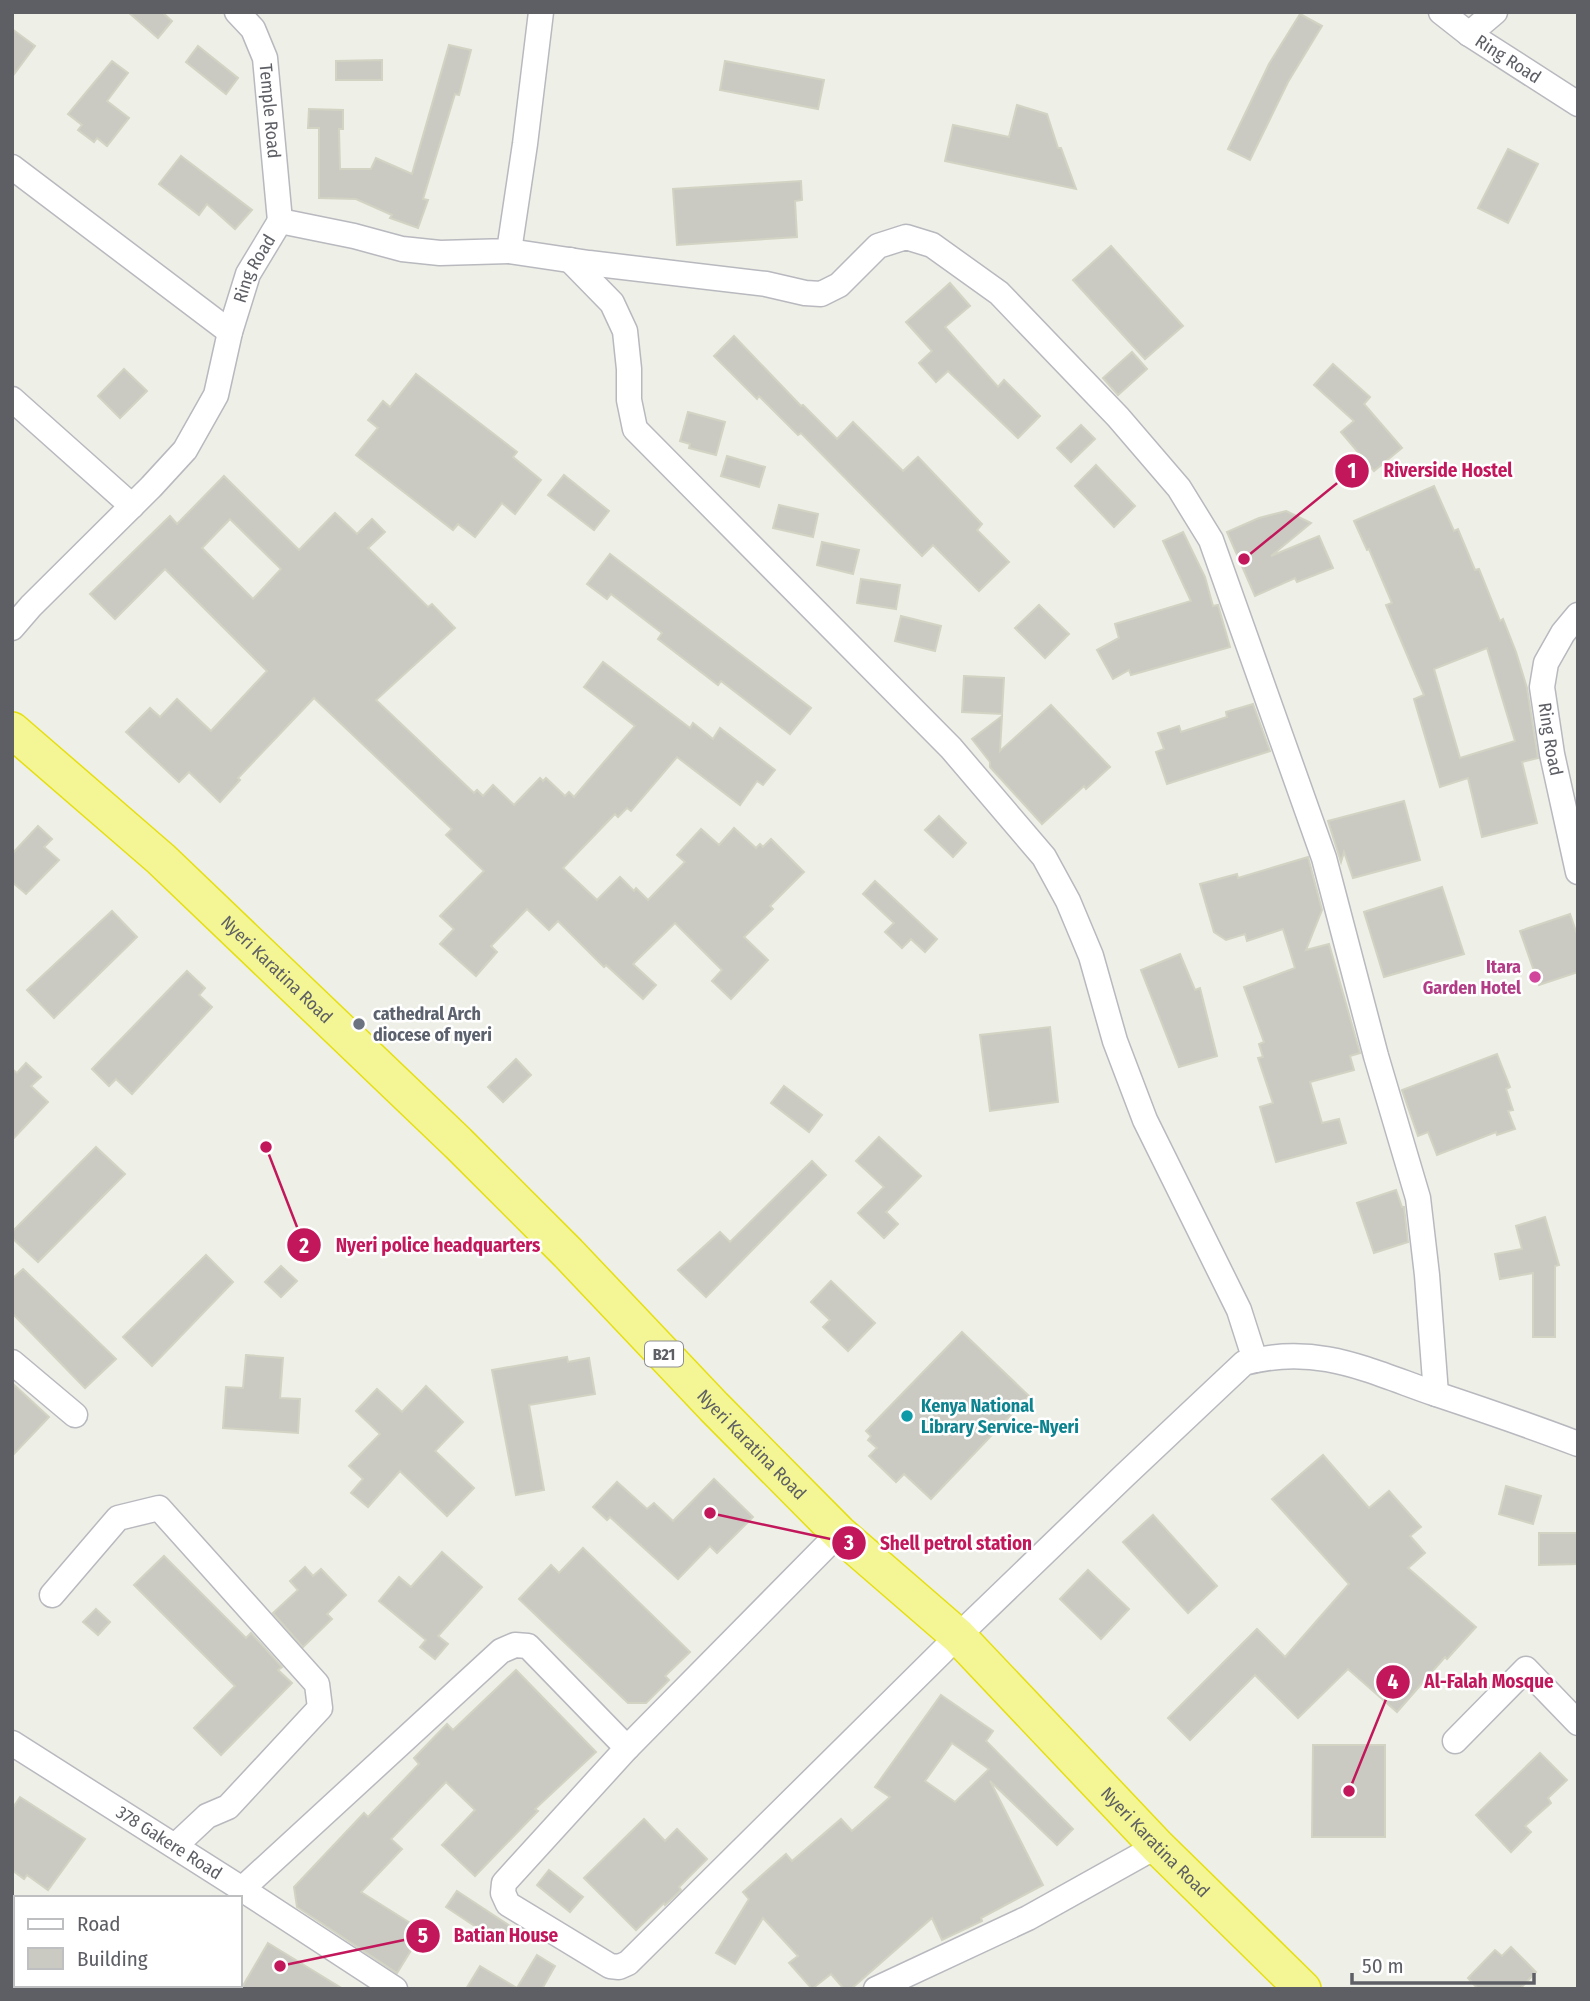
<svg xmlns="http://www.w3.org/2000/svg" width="1590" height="2001" font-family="'Fira Sans Condensed',sans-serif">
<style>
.building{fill:#cacac2;stroke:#d3d3c4;stroke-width:2;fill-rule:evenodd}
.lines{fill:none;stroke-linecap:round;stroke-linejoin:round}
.minor-casing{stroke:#b8b9bf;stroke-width:27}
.highway-casing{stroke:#e6df0e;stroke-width:38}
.minor{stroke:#fff;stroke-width:24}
.highway{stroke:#f4f695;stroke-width:35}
.hotel-dot{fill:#d1479c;stroke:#fff;stroke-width:2.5}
.worship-dot{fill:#6b7280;stroke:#fff;stroke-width:2.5}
.culture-dot{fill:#0f9aa8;stroke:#fff;stroke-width:2.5}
.labels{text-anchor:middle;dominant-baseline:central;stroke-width:5;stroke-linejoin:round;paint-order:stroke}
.shield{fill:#fff;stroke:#8e8f93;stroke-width:2}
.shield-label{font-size:16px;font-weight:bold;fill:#5d5f65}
.street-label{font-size:18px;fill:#5d5f65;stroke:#fff}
.hotel-label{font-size:18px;font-weight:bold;fill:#b23c85;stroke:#fff;text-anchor:end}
.worship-label{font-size:18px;font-weight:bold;fill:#5b616d;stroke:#fff;text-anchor:start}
.culture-label{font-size:18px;font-weight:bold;fill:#0d838f;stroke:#fff;text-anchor:start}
.leader{fill:none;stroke:#c2185b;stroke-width:2.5}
.callout-dot{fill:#c2185b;stroke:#fff;stroke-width:2.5}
.mark-label{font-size:21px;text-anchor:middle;font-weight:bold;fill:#fff}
.callout-label{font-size:19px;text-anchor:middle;font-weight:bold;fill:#c2185b;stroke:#fff;stroke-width:5;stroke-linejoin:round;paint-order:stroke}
</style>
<rect width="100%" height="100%" fill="#eeefe6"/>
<g class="building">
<path d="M 128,12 L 162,12 L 172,21 L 158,38 Z"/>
<path d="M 1300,14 L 1322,26 L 1288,82 L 1250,160 L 1228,149 L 1269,64 Z"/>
<path d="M 12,29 L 35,46 L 12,77 Z"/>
<path d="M 449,45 L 471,50 L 459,95 L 455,94 L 423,199 L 428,200 L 418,228 L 390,218 L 392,215 L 356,199 L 319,198 L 319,128 L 308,128 L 309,109 L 343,110 L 343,129 L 339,129 L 340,169 L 371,169 L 376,158 L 412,174 Z"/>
<path d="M 198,46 L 238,78 L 226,94 L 186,62 Z"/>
<path d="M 382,60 L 382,80 L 336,80 L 336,61 Z"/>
<path d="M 112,61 L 128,73 L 107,101 L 129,118 L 107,146 L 97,138 L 94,142 L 78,130 L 82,125 L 68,114 Z"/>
<path d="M 725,61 L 824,80 L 818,109 L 720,90 Z"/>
<path d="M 1017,105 L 1047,114 L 1058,148 L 1061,148 L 1076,189 L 945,161 L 953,125 L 1009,137 Z"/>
<path d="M 1508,149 L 1538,164 L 1508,223 L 1478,208 Z"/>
<path d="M 181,156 L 252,210 L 235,229 L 207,204 L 199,215 L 159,184 Z"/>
<path d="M 801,181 L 802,200 L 795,201 L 797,237 L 677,245 L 673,189 Z"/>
<path d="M 1111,246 L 1183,326 L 1145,359 L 1073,280 Z"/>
<path d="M 950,283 L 970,306 L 945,327 L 998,387 L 1004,380 L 1040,416 L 1018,438 L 948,371 L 936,382 L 919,363 L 932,351 L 906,322 Z"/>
<path d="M 734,336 L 801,406 L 803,405 L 837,439 L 853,422 L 903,471 L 918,457 L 982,524 L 977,530 L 1009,562 L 979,591 L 933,545 L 922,556 L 801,433 L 798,435 L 759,396 L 757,399 L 714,356 Z"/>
<path d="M 1132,352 L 1147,369 L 1118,395 L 1103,378 Z"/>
<path d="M 1333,364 L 1370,397 L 1364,404 L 1402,448 L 1374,471 L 1341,432 L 1354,421 L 1314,385 Z"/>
<path d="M 124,369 L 147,391 L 120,418 L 98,396 Z"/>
<path d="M 416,374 L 517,452 L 513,457 L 541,480 L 515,514 L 502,503 L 475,537 L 458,524 L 453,530 L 356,455 L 378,428 L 368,420 L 383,401 L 390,407 Z"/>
<path d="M 688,412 L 725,422 L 716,455 L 689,448 L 690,444 L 680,441 Z"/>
<path d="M 1081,425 L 1095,439 L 1071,462 L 1057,448 Z"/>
<path d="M 727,456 L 765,467 L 759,487 L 721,476 Z"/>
<path d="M 1096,465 L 1135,506 L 1114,527 L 1075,486 Z"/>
<path d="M 564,475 L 609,511 L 594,530 L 548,495 Z"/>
<path d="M 224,476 L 299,550 L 335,513 L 357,534 L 372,519 L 385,532 L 368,548 L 428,607 L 432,604 L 455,628 L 376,700 L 474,793 L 477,790 L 483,796 L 493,785 L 514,805 L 540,778 L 543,781 L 546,778 L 565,796 L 569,792 L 574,797 L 635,726 L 584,687 L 603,662 L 690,728 L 693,723 L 713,739 L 720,728 L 775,770 L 763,785 L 757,781 L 740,805 L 677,757 L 631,811 L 627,808 L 618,817 L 615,814 L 563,868 L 597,900 L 620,877 L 634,891 L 636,888 L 648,900 L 685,862 L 677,855 L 701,829 L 719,845 L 734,828 L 756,848 L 760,844 L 763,847 L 771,839 L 804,872 L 770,906 L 773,909 L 744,937 L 768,960 L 731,999 L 712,981 L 722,970 L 675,923 L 633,964 L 656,985 L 643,999 L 606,965 L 604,967 L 558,921 L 549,930 L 527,909 L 491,946 L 497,952 L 476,976 L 440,944 L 454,929 L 440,916 L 484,871 L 446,835 L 452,829 L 314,698 L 238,778 L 240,780 L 220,802 L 189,772 L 179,782 L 126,732 L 150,708 L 160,717 L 177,699 L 211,731 L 267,671 L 165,569 L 115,619 L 90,594 L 170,516 L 177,524 ZM 230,519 L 281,569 L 253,599 L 202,548 Z"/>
<path d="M 1434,486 L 1454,531 L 1458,529 L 1475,570 L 1479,569 L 1500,621 L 1503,619 L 1516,652 L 1527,688 L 1538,758 L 1522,762 L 1537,823 L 1482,837 L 1468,778 L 1440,787 L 1414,699 L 1424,695 L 1386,605 L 1392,603 L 1369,549 L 1367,550 L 1354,521 ZM 1487,648 L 1515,741 L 1460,758 L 1434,669 Z"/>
<path d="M 779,505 L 818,514 L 813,537 L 773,528 Z"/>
<path d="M 1286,511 L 1311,523 L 1271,556 L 1319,536 L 1333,568 L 1297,582 L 1295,578 L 1255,596 L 1227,532 L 1259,518 Z"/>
<path d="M 1183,532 L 1205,577 L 1213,606 L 1218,605 L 1230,647 L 1131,675 L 1129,670 L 1113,679 L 1097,650 L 1119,638 L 1115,624 L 1191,601 L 1163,541 Z"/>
<path d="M 822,542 L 859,550 L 853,574 L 817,565 Z"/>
<path d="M 610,554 L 811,708 L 790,734 L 721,681 L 718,685 L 658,639 L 662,633 L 611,594 L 607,599 L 587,584 Z"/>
<path d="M 861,579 L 900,585 L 896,609 L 857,603 Z"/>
<path d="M 1039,605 L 1069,634 L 1045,658 L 1015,628 Z"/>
<path d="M 901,616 L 941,626 L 935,651 L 895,641 Z"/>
<path d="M 964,676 L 1004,678 L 1002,714 L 962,712 Z"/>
<path d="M 1253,704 L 1270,751 L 1167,784 L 1156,752 L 1164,749 L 1158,733 L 1179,726 L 1181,732 L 1227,717 L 1226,712 Z"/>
<path d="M 1051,705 L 1110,767 L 1086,789 L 1084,786 L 1042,824 L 990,767 L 990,762 L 972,739 L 1002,716 L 1000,751 Z"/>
<path d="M 1404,801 L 1420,860 L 1353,878 L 1344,852 L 1341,862 L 1328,821 Z"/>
<path d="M 939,816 L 966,843 L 953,857 L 925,830 Z"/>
<path d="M 38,826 L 52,839 L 44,847 L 59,860 L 26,894 L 12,882 L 12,854 Z"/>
<path d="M 1308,857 L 1322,910 L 1306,950 L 1329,944 L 1360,1053 L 1350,1056 L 1354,1070 L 1310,1082 L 1322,1123 L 1339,1119 L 1346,1143 L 1276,1162 L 1260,1107 L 1273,1103 L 1258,1058 L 1263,1057 L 1259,1044 L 1264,1042 L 1244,987 L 1295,968 L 1283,929 L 1247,941 L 1245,934 L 1226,940 L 1214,932 L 1200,884 L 1237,874 L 1238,878 Z"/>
<path d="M 875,881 L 937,939 L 925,952 L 911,939 L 902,948 L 885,932 L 894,923 L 863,894 Z"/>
<path d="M 1442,887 L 1464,954 L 1384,977 L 1364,912 Z"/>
<path d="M 112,911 L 137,937 L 54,1018 L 27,990 Z"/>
<path d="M 1570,914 L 1578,937 L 1578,972 L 1539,985 L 1520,931 Z"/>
<path d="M 1180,954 L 1195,990 L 1200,988 L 1217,1056 L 1179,1067 L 1141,970 Z"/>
<path d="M 187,971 L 205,988 L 199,995 L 212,1007 L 132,1094 L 116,1079 L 109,1086 L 92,1069 Z"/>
<path d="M 1050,1027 L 1058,1102 L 990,1111 L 980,1035 Z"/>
<path d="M 1497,1054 L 1510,1087 L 1506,1089 L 1513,1110 L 1508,1111 L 1515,1129 L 1497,1135 L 1496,1132 L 1437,1155 L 1428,1132 L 1418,1136 L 1402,1090 Z"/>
<path d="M 516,1059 L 531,1075 L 503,1102 L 488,1087 Z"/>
<path d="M 26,1063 L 41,1077 L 31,1086 L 48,1102 L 12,1140 L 12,1069 L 17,1073 Z"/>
<path d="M 784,1086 L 822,1115 L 809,1132 L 771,1103 Z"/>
<path d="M 879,1137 L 921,1176 L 886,1212 L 898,1224 L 884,1238 L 858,1213 L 884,1187 L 856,1161 Z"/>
<path d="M 96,1147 L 125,1174 L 38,1262 L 12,1238 L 12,1232 Z"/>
<path d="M 812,1161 L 826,1175 L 706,1297 L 678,1270 L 720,1232 L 730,1242 Z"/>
<path d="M 1396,1190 L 1402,1207 L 1404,1207 L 1408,1242 L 1374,1253 L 1357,1203 Z"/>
<path d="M 1545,1217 L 1559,1265 L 1555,1266 L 1555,1337 L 1533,1337 L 1533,1273 L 1500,1279 L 1495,1254 L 1522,1249 L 1516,1226 Z"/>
<path d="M 206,1255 L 233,1282 L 152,1366 L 123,1337 Z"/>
<path d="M 281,1266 L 297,1281 L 281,1297 L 265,1282 Z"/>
<path d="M 23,1269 L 116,1359 L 85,1388 L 12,1313 L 12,1279 Z"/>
<path d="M 831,1281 L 875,1323 L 848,1351 L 823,1327 L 830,1320 L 811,1302 Z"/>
<path d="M 962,1332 L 1029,1396 L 931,1499 L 904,1474 L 896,1482 L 869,1456 L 877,1448 L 868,1440 L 871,1436 L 866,1431 Z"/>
<path d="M 246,1355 L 283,1358 L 280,1398 L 300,1399 L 298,1433 L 223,1428 L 226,1387 L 243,1388 Z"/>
<path d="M 567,1357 L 568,1362 L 589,1358 L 595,1394 L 529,1405 L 544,1490 L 516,1495 L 492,1370 Z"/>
<path d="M 12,1383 L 49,1417 L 12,1456 Z"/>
<path d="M 426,1386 L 463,1422 L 435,1451 L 474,1488 L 447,1516 L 400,1471 L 368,1507 L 351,1493 L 363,1479 L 349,1466 L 380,1434 L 356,1411 L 377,1389 L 402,1412 Z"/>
<path d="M 1323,1455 L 1369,1508 L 1389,1491 L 1421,1527 L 1410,1536 L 1425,1553 L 1408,1568 L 1476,1627 L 1447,1659 L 1445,1657 L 1397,1712 L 1348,1669 L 1298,1718 L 1255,1675 L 1190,1740 L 1168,1718 L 1257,1629 L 1285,1657 L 1349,1584 L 1272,1499 Z"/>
<path d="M 714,1479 L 753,1517 L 717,1553 L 710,1546 L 678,1579 L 610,1517 L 607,1520 L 593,1507 L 617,1482 L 647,1509 L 654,1503 L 673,1521 Z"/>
<path d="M 1506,1486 L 1541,1496 L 1533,1524 L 1499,1514 Z"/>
<path d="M 1153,1515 L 1217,1586 L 1188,1613 L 1123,1542 Z"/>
<path d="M 1539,1533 L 1578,1533 L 1578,1564 L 1539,1565 Z"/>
<path d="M 583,1548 L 690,1652 L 665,1676 L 669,1680 L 646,1703 L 628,1703 L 519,1599 L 551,1565 L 559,1573 Z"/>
<path d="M 442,1552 L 482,1587 L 438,1636 L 448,1644 L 435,1659 L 420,1647 L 426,1640 L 379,1601 L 399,1577 L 411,1587 Z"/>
<path d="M 164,1556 L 246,1638 L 251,1633 L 282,1667 L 278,1670 L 292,1683 L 221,1755 L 194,1728 L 235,1686 L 134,1585 Z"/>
<path d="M 305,1567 L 313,1576 L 321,1569 L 346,1595 L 327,1614 L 332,1619 L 303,1647 L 273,1613 L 298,1590 L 290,1581 Z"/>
<path d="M 1088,1570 L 1129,1609 L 1101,1639 L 1060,1599 Z"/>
<path d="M 96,1609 L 110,1622 L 98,1635 L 83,1622 Z"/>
<path d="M 516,1670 L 596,1752 L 535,1809 L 538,1811 L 475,1876 L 442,1845 L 475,1810 L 446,1782 L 391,1839 L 402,1849 L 361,1892 L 423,1931 L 397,1973 L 297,1907 L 294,1887 L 364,1813 L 368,1817 L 419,1764 L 414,1758 L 447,1724 L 453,1730 Z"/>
<path d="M 941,1695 L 993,1731 L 986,1741 L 1073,1829 L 1057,1845 L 990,1781 L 1043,1885 L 981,1918 L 982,1921 L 942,1940 L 932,1918 L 851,1989 L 844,1989 L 831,1974 L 812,1989 L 789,1963 L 798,1956 L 763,1918 L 735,1964 L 716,1953 L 749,1899 L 743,1892 L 786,1854 L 792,1861 L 841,1819 L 852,1831 L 890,1797 L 875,1787 ZM 952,1743 L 989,1769 L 955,1802 L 925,1781 Z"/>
<path d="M 1313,1745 L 1385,1745 L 1385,1837 L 1312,1837 Z"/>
<path d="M 1540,1753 L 1567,1780 L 1548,1798 L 1551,1803 L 1525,1826 L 1531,1832 L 1511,1852 L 1476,1815 Z"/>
<path d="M 20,1797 L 85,1839 L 48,1890 L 27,1875 L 24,1879 L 12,1870 L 12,1809 Z"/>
<path d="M 644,1819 L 665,1841 L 677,1829 L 707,1859 L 679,1887 L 681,1890 L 665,1905 L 664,1903 L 636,1930 L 584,1878 Z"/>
<path d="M 549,1870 L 583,1897 L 570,1912 L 537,1885 Z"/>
<path d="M 457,1891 L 510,1926 L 499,1942 L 446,1907 Z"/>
<path d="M 268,1943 L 343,1989 L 241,1989 Z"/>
<path d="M 1511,1947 L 1536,1972 L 1520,1989 L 1478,1989 L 1468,1978 L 1495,1950 L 1502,1956 Z"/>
<path d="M 537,1955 L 555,1966 L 542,1989 L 466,1989 L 480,1966 L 517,1988 Z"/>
</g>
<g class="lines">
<g class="minor-casing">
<g id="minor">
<path id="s1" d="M 237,12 L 253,29 L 265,58 L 280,221"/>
<path id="s2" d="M 1441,12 L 1469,34 L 1578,104"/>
<path d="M 1469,34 L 1495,12"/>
<path d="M 12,167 L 230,332"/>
<path d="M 509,251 L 589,263 L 766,284 L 805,293 L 821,294 L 839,285 L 878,246 L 906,237 L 932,245 L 999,293 L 1118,417 L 1179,488 L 1211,540 L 1324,858 L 1376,1056 L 1418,1198 L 1427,1275 L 1436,1394"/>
<path d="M 570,260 L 612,303 L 625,331 L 629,369 L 629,400 L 635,429 L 951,748 L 1044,857 L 1068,901 L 1091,956 L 1115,1041 L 1145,1120 L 1239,1310 L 1255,1360"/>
<path d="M 12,399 L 132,506"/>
<path id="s3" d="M 1578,615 L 1563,633 L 1546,663 L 1542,687 L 1552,754 L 1578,872"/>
<path id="s4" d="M 12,628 L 31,606 L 151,487 L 185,450 L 216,395 L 230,332 L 248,274 L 280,221 L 354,236 L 402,249 L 440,253 L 509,251 L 525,144 L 541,12"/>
<path d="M 12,1362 L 75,1415"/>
<path d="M 839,1533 L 627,1748 L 504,1883 L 503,1893 L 508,1904 L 610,1966 L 619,1967 L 628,1963 L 958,1636 L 1124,1476 L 1244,1363 C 1317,1343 1369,1371 1436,1394 C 1484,1410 1531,1426 1578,1444"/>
<path d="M 52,1595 L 118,1518 L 159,1508 L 317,1684 L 320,1708 L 228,1807 L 207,1816 L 175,1846"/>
<path d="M 1455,1741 L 1526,1669 L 1578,1723"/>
<path id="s5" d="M 12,1743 L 242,1889 L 395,1989"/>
<path d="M 242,1889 L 501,1651 L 515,1645 L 528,1646 L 627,1748"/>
<path d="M 876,1989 L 1028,1918 L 1157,1846"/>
</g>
</g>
<g class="highway-casing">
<g id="highway">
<path id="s6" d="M 12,730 L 161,859 L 458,1143 L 568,1253 L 714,1407 L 839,1533 L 958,1636 L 1157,1846 L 1303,1989"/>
</g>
</g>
<use href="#minor" class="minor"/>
<use href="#highway" class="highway"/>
</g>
<circle class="hotel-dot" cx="1535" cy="977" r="7"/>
<circle class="worship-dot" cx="359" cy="1024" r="7"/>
<circle class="culture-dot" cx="907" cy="1416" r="7"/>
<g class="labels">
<rect class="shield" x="645" y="1341.5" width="38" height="25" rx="5"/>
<g class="shield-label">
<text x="664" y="1354">B21</text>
</g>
<g class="street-label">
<text stroke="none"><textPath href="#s2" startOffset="82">Ring Road</textPath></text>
<text stroke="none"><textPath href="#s1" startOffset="108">Temple Road</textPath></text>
<text stroke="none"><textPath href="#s4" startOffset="444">Ring Road</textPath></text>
<text stroke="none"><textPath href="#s3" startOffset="135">Ring Road</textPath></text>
<text stroke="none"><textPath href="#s6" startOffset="357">Nyeri Karatina Road</textPath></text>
<text stroke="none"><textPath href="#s6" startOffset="1029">Nyeri Karatina Road</textPath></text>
<text stroke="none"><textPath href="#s5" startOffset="186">378 Gakere Road</textPath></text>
<text stroke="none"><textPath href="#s6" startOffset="1596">Nyeri Karatina Road</textPath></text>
</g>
<g class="hotel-label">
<text x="1521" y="967">Itara<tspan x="1521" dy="21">Garden Hotel</tspan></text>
</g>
<g class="worship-label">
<text x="373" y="1014">cathedral Arch<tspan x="373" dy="21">diocese of nyeri</tspan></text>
</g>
<g class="culture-label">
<text x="921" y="1406">Kenya National<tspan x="921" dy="21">Library Service-Nyeri</tspan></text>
</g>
</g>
<path class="leader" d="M1244 559L1352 471M266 1147L304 1245M710 1513L849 1543M1349 1791L1393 1682M280 1966L423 1936"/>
<g class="callout-dot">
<circle cx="1244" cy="559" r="7"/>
<circle cx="266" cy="1147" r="7"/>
<circle cx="710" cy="1513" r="7"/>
<circle cx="1349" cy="1791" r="7"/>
<circle cx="280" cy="1966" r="7"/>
<circle cx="1352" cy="471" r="18"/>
<circle cx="304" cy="1245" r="18"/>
<circle cx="849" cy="1543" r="18"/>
<circle cx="1393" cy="1682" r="18"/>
<circle cx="423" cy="1936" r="18"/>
</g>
<g class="mark-label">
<text x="1352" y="478">1</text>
<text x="304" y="1253">2</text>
<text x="849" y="1550">3</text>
<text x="1393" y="1689">4</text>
<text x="423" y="1943">5</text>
</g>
<g class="callout-label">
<text x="1448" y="477">Riverside Hostel</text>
<text x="438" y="1252">Nyeri police headquarters</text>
<text x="956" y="1550">Shell petrol station</text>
<text x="1489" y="1688">Al-Falah Mosque</text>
<text x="506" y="1942">Batian House</text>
</g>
<rect width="1590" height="2001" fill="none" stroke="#5d5f65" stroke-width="28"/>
<rect x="14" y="1896" width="228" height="91" fill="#ffffff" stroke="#bebfc1" stroke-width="2"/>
<rect x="28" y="1919" width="35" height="10" fill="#ffffff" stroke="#bebfc1" stroke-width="2"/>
<text x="77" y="1931" font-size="21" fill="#5d5f65">Road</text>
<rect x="28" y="1948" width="35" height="21" fill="#cacac2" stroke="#bebfc1" stroke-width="2"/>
<text x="77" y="1966" font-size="21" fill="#5d5f65">Building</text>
<path d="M1352 1973v10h182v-10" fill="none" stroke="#5d5f65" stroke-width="3.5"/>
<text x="1362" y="1973" font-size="21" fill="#5d5f65" stroke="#ffffff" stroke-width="5" paint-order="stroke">50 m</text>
</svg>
